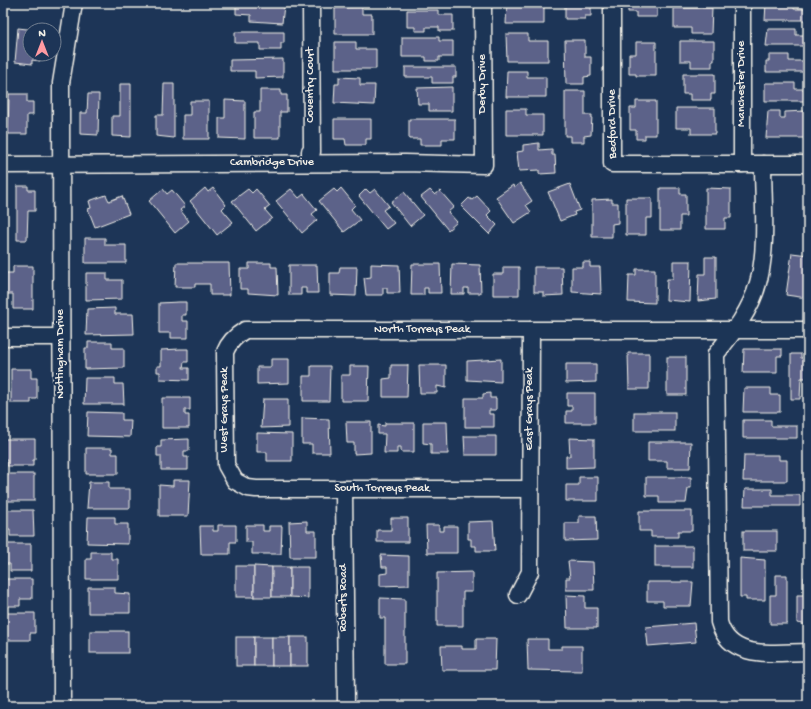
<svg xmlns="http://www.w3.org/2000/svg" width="811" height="709" font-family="'Gochi Hand',sans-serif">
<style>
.building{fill:#5c6289;stroke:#f4f1e8}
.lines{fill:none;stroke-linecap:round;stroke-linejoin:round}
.street-casing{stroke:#f4f1e8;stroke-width:19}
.street{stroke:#1d3557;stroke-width:16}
.labels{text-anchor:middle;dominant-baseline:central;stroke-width:4;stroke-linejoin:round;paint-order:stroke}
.street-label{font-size:12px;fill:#f4f1e8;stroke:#1d3557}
</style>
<rect width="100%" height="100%" fill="#1d3557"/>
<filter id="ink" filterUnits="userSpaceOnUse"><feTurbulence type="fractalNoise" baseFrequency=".025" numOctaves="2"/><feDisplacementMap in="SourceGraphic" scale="8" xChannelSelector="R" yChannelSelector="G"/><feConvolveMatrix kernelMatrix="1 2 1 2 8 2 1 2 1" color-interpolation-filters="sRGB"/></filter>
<g filter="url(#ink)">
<g class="building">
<path d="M 236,3 L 284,5 L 282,23 L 251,21 L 251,15 L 236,14 Z"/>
<rect x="430" y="3" width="10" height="3"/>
<path d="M 507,3 L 544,5 L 544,24 L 506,24 Z"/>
<path d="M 565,3 L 591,3 L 591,16 L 585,16 L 585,19 L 565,19 Z"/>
<path d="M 628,3 L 657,3 L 657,17 L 636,17 L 636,12 L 628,12 Z"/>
<path d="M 766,3 L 794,3 L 794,9 L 808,9 L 808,20 L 765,20 Z"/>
<path d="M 362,7 L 362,14 L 372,14 L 372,34 L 335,34 L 335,8 Z"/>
<path d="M 674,8 L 712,8 L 711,34 L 691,34 L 691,28 L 674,28 Z"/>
<path d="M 407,10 L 438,10 L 438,15 L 453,15 L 453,31 L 439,31 L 439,27 L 426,27 L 426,31 L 415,31 L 415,27 L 407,27 Z"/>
<rect x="3" y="20" width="3" height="21"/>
<path d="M 18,28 L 36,30 L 30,30 L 30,54 L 40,54 L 40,61 L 32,60 L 32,64 L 15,62 Z"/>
<path d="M 768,29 L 796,29 L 796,35 L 808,35 L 808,46 L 766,46 Z"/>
<path d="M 235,32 L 284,32 L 284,43 L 281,43 L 281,50 L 260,50 L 260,43 L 235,43 Z"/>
<path d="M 506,34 L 528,34 L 528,41 L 548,41 L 548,61 L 507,61 Z"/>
<path d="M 402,37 L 439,37 L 439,41 L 453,41 L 453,57 L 439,57 L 439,61 L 426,61 L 426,57 L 402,57 Z"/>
<path d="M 565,40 L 585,40 L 585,57 L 591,57 L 591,76 L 584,77 L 584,84 L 566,84 Z"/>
<path d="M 680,41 L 714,41 L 714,61 L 712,61 L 712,67 L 691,67 L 691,61 L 680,61 Z"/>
<path d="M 335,42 L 356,42 L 356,49 L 376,49 L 376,69 L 335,69 Z"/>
<path d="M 636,42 L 656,42 L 656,76 L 636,76 L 636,74 L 629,74 L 629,54 L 636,54 Z"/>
<path d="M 769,55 L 789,55 L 789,61 L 808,61 L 808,72 L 766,72 L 766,61 L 769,61 Z"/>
<path d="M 283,59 L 283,77 L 255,78 L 255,71 L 230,71 L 230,60 Z"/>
<path d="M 405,67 L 456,67 L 456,77 L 453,77 L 453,83 L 432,83 L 432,77 L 405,77 Z"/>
<path d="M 507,71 L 527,71 L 527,77 L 546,77 L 546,97 L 506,97 Z"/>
<path d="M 683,74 L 715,74 L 715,94 L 711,94 L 711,100 L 690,100 L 690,94 L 683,94 Z"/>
<path d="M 339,77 L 360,78 L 360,85 L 375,85 L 374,105 L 334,103 L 335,84 L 339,84 Z"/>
<path d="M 765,83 L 795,83 L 795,89 L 808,89 L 808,101 L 765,101 Z"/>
<path d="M 120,84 L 131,84 L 131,137 L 112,136 L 112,116 L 120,116 Z"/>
<path d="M 164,84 L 174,84 L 174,138 L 156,136 L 156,115 L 163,115 Z"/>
<path d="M 452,87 L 452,111 L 429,111 L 429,104 L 418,104 L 417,88 Z"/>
<path d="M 260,90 L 281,90 L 281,95 L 287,95 L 287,112 L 280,112 L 280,138 L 254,138 L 254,112 L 260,112 Z"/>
<path d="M 565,91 L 585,91 L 585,115 L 592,115 L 591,135 L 584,136 L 584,142 L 570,142 L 570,136 L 565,136 Z"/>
<path d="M 9,94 L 27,94 L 27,102 L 33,102 L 33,115 L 27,115 L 27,134 L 8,134 Z"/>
<path d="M 88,94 L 99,94 L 98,135 L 80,134 L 80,113 L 87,113 Z"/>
<path d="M 225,100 L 245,101 L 245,139 L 219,138 L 219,118 L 225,118 Z"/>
<path d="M 190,101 L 209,101 L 209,139 L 183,139 L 183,115 L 190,115 Z"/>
<path d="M 636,101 L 656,101 L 656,135 L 645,135 L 645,139 L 636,139 L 636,130 L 630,130 L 630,108 L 636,108 Z"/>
<path d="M 676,108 L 715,108 L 715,134 L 691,134 L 691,128 L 676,128 Z"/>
<path d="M 506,109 L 526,109 L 526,115 L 543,115 L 543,135 L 506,135 Z"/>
<path d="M 768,111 L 780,111 L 780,118 L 785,118 L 785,112 L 805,111 L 805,118 L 808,118 L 808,138 L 766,138 Z"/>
<path d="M 334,119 L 371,119 L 371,139 L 366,139 L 366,145 L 346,145 L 345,139 L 334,139 Z"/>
<path d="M 409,119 L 455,119 L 455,139 L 442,139 L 442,145 L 420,145 L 420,139 L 409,139 Z"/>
<path d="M 539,143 L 539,150 L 552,149 L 552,155 L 555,155 L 556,173 L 539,174 L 539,170 L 519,171 L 517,152 L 523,151 L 523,145 Z"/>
<path d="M 520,183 L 532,201 L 526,205 L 531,212 L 514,223 L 496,197 L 513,185 L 514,188 Z"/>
<path d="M 570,184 L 580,210 L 574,212 L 575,215 L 560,221 L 548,192 Z"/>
<path d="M 17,186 L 28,186 L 28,190 L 35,190 L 35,211 L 28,211 L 27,240 L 17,240 Z"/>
<path d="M 205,188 L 208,192 L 213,188 L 226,205 L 222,209 L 233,222 L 217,235 L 190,201 Z"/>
<path d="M 341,188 L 355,205 L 351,209 L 360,220 L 344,232 L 319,201 L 334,189 L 337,192 Z"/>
<path d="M 660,188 L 680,188 L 680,194 L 686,194 L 686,216 L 680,216 L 680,230 L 660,230 Z"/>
<path d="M 706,188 L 731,189 L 731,218 L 725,218 L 725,229 L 706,229 Z"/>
<path d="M 163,189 L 167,194 L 172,190 L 185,206 L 180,210 L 189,221 L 175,233 L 149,201 Z"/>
<path d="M 248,189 L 252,193 L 256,189 L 270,206 L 265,210 L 272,218 L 256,231 L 232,201 Z"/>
<path d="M 291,189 L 299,198 L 304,194 L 317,210 L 312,214 L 317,220 L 302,233 L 276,201 Z"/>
<path d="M 366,189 L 370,193 L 375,189 L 389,206 L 383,210 L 394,223 L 386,229 L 359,196 Z"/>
<path d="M 430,190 L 435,195 L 440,191 L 454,207 L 448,212 L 457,222 L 448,230 L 421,197 Z"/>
<path d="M 404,192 L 423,215 L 410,226 L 391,202 Z"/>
<path d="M 106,195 L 109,201 L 122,196 L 129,214 L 95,227 L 88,209 L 91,208 L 89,201 Z"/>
<path d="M 477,196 L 491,211 L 487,215 L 497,225 L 489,234 L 461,206 L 469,198 L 472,200 Z"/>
<path d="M 626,198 L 652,198 L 652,218 L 646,218 L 646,235 L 626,235 Z"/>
<path d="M 612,199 L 612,203 L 618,203 L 618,223 L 612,224 L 612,237 L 592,237 L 592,200 Z"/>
<path d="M 85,238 L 105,238 L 105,245 L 126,245 L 126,263 L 85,263 Z"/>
<path d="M 792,253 L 808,255 L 807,298 L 786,295 Z"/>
<path d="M 705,257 L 716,257 L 716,299 L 698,301 L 699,274 L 705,274 Z"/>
<path d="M 673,261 L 691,261 L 690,302 L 666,300 L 667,279 L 673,279 Z"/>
<path d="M 583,262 L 590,262 L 590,267 L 600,267 L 601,294 L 572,292 L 572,267 L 583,267 Z"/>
<path d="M 176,263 L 229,263 L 230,295 L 210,295 L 210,284 L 195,284 L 195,287 L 175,287 Z"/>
<path d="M 249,263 L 271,263 L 271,267 L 277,267 L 278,295 L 248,293 L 248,289 L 240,289 L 240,269 L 249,269 Z"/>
<path d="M 371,264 L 399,265 L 400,293 L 387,293 L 387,288 L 383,288 L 383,295 L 366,295 L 364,278 L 371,277 Z"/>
<path d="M 412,264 L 440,264 L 441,293 L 428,293 L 428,288 L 424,288 L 424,295 L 411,295 Z"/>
<path d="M 452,264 L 480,265 L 481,293 L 468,293 L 468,288 L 464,288 L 464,294 L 451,294 Z"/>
<path d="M 289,265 L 317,265 L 318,293 L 306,293 L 306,288 L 301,288 L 301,295 L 289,295 Z"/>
<path d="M 13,266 L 33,266 L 33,309 L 13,309 L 13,294 L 6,294 L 6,273 L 13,273 Z"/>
<path d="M 340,267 L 357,267 L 356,296 L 330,295 L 330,273 L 339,273 Z"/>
<path d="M 503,267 L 519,267 L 519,295 L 493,295 L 493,274 L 503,274 Z"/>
<path d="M 534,267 L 562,267 L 563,295 L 543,296 L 543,292 L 534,292 Z"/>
<path d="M 636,269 L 655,269 L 655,303 L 628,302 L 629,275 L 636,275 Z"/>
<path d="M 86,273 L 107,273 L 107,280 L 122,280 L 122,299 L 86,300 Z"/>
<path d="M 179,302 L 186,302 L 186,315 L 182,315 L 182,321 L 188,321 L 188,338 L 171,338 L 171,333 L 159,333 L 159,303 Z"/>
<path d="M 115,308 L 115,314 L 133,314 L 134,334 L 86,335 L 87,309 Z"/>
<path d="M 88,342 L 112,342 L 112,348 L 124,348 L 124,368 L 85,369 L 85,348 L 88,348 Z"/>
<path d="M 180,349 L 188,349 L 188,362 L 184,362 L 183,368 L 189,368 L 189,380 L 160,379 L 160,372 L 157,372 L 157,366 L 161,366 L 161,350 Z"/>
<path d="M 744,349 L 782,349 L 782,356 L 777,356 L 777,373 L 743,373 Z"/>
<path d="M 628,353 L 649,353 L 649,389 L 629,389 Z"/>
<path d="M 791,354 L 801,354 L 801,358 L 807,358 L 807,378 L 801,378 L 800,399 L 791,399 Z"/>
<rect x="667" y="357" width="19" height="38"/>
<path d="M 271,359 L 289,359 L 289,383 L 257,384 L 257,367 L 271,367 Z"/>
<path d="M 501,359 L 501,382 L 467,380 L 467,361 Z"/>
<path d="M 566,364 L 596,364 L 596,382 L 566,383 Z"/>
<path d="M 391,365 L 408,365 L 407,397 L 383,397 L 383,379 L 391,378 Z"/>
<path d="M 419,365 L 446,365 L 446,388 L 437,386 L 437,393 L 420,393 Z"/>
<path d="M 311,366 L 330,366 L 329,401 L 303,401 L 303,376 L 311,376 Z"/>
<path d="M 350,366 L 369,366 L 368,401 L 341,401 L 341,375 L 350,375 Z"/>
<path d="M 11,369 L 31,369 L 31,378 L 37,378 L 37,399 L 31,399 L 31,403 L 11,403 Z"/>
<path d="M 85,378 L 115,378 L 115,384 L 123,384 L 124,404 L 84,404 Z"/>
<path d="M 744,388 L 771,388 L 771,395 L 780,395 L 780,412 L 743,412 Z"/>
<path d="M 490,393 L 490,398 L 496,398 L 496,410 L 489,410 L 489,414 L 494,414 L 494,427 L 465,427 L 465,398 L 483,398 L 483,394 Z"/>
<path d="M 567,393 L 595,393 L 595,423 L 566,423 L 566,411 L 572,411 L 572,406 L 567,406 Z"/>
<path d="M 162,398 L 190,398 L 190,410 L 185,410 L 185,415 L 189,415 L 189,428 L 162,428 Z"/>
<path d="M 263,399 L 288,399 L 288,427 L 261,428 Z"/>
<path d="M 88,412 L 122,413 L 122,420 L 131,420 L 130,437 L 87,436 Z"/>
<rect x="634" y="412" width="41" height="19"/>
<path d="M 302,418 L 329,419 L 330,453 L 312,453 L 312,444 L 302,444 Z"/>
<path d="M 743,420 L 771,420 L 771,426 L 797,426 L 797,438 L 743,438 Z"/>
<path d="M 346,422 L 371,422 L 371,453 L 354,454 L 354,443 L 347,443 Z"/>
<path d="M 423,422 L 447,422 L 448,454 L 431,454 L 431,444 L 423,443 Z"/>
<path d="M 385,423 L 414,423 L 414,452 L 401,452 L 401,447 L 397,447 L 397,453 L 384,453 L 385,434 L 378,434 L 378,425 L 385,426 Z"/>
<path d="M 257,433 L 292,434 L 292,461 L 267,461 L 267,452 L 257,452 Z"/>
<path d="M 464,436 L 496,436 L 496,455 L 465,455 Z"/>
<path d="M 569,438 L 594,439 L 594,467 L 566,468 L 566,456 L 570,456 Z"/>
<path d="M 3,439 L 35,439 L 35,460 L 33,460 L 33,466 L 7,466 L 7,460 L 3,460 Z"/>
<path d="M 189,439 L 189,451 L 184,451 L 184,457 L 188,457 L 188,470 L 161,470 L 161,456 L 157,456 L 157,447 L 161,447 L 161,440 Z"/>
<path d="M 648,442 L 691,442 L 690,468 L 667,468 L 667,461 L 648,461 Z"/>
<path d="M 86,448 L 112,448 L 112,454 L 118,454 L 118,474 L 86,474 Z"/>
<path d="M 744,455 L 779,455 L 779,460 L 787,460 L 787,481 L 743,481 Z"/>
<rect x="3" y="474" width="31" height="27"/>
<path d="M 579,477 L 598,477 L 598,501 L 566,501 L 566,485 L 579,485 Z"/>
<path d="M 646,477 L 691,477 L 691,488 L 688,488 L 686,503 L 659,503 L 659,496 L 646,496 Z"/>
<path d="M 173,480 L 190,480 L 188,516 L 159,516 L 159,485 L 173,486 Z"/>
<path d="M 89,482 L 109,482 L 109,489 L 130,489 L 130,508 L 87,508 Z"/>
<path d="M 745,489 L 772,489 L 772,495 L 800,495 L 800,506 L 744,506 Z"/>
<path d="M 3,510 L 33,510 L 34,536 L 10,536 L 10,529 L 3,529 Z"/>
<path d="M 639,511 L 692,511 L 692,531 L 678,531 L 678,537 L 651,537 L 651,531 L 639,531 Z"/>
<path d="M 579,516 L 596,516 L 597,540 L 565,541 L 565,523 L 579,523 Z"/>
<path d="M 88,517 L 115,517 L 115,524 L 128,524 L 128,544 L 87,543 Z"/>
<path d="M 391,518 L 408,518 L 408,542 L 377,542 L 377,530 L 391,530 Z"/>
<path d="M 307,521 L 307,531 L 316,531 L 316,557 L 290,557 L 289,522 Z"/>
<path d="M 493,521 L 495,551 L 476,551 L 476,546 L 471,546 L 471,539 L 468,539 L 468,522 Z"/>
<path d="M 218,525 L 236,525 L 236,542 L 230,542 L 230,554 L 201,554 L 200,526 L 213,526 L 213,531 L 218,531 Z"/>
<path d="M 246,525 L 263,525 L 263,531 L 269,531 L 269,526 L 282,526 L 281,554 L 252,554 L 252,542 L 246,542 Z"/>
<path d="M 426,525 L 439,525 L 439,531 L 444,531 L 444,526 L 457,526 L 457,553 L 427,553 Z"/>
<rect x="743" y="531" width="34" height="20"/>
<path d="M 3,544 L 31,544 L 31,571 L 10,571 L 10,564 L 3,564 Z"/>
<rect x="655" y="546" width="38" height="21"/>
<path d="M 91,552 L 111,552 L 111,559 L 118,559 L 118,579 L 86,579 L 86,559 L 91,559 Z"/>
<path d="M 381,555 L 409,556 L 409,585 L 380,586 L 380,574 L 387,573 L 387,567 L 382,567 Z"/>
<path d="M 740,558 L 765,560 L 765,600 L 746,600 L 746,597 L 740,597 Z"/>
<path d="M 568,561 L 593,562 L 594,590 L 566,590 L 566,578 L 570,578 Z"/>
<rect x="236" y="566" width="18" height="31"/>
<path d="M 254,566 L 272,567 L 272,597 L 254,597 Z"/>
<rect x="272" y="567" width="18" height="30"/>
<path d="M 290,567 L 308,567 L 308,598 L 290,597 Z"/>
<path d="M 472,572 L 472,592 L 463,592 L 463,626 L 437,626 L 437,573 Z"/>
<path d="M 776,575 L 787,575 L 787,624 L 770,624 L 770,595 L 776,595 Z"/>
<path d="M 804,577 L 808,577 L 808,625 L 797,623 L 797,595 L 804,595 Z"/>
<path d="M 3,579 L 32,579 L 32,599 L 20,599 L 20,606 L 3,606 Z"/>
<path d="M 647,582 L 693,582 L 691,606 L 663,606 L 663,601 L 647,601 Z"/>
<path d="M 88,587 L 115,587 L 115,593 L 130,594 L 130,613 L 88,613 Z"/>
<path d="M 566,595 L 585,596 L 585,608 L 597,608 L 597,628 L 567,628 Z"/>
<path d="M 380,598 L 405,599 L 405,664 L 385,664 L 385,618 L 380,618 Z"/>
<path d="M 3,613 L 35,613 L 35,633 L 30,633 L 30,640 L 3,640 Z"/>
<path d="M 694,623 L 696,642 L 648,646 L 646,627 Z"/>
<rect x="90" y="631" width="38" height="22"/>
<rect x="236" y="637" width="18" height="29"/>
<rect x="254" y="637" width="18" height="29"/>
<rect x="272" y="637" width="18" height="29"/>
<rect x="290" y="637" width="18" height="29"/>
<path d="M 476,639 L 496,639 L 495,670 L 442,670 L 441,646 L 462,646 L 462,649 L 476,649 Z"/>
<path d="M 527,639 L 548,639 L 548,649 L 562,649 L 562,646 L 582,646 L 582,671 L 528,670 Z"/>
</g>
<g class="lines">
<g class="street-casing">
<g id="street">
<path d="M 612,3 L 612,164 L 808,164"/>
<path d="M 742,3 L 742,164"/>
<path d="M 310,163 L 310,151 L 312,152 L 311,3"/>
<path d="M 763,164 C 763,200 768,249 758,283 C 751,310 733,333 716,354 L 719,622 C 730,662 776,652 808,652"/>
<path d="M 3,165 L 405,163 L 484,165 L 483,3"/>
<path d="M 3,337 L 61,337"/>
<path d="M 344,489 L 346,706"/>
<path d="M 530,489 L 256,489 L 248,488 L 235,481 L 226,465 L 225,352 C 229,342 235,336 245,330 L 808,330"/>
<path d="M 518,595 L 530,572 L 531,330"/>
<path d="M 62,706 L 61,83 L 74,3"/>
</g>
</g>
<use href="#street" class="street"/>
</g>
</g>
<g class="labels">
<g class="street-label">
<text transform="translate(483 84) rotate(-90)">Derby Drive</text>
<text transform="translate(742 84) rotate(-90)">Manchester Drive</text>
<text transform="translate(311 85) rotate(-90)">Coventry Court</text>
<text transform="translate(613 124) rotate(-91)">Bedford Drive</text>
<text x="272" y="163">Cambridge Drive</text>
<text x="422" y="330">North Torreys Peak</text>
<text transform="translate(61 354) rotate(-90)">Nottingham Drive</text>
<text transform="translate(530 409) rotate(-90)">East Grays Peak</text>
<text transform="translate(225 410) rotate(-90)">West Grays Peak</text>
<text x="382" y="489">South Torreys Peak</text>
<text transform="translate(344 598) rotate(-90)">Roberts Road</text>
</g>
</g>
<rect width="811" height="709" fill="none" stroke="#1d3557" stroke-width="16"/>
<rect x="8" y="8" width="795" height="693" fill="none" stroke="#f4f1e8" stroke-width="1.5" filter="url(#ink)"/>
<g transform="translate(42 42)"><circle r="19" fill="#1d3557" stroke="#738091"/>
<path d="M0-3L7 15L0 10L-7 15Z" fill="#ff9aa2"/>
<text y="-6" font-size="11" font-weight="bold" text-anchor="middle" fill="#f4f1e8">N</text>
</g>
</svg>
